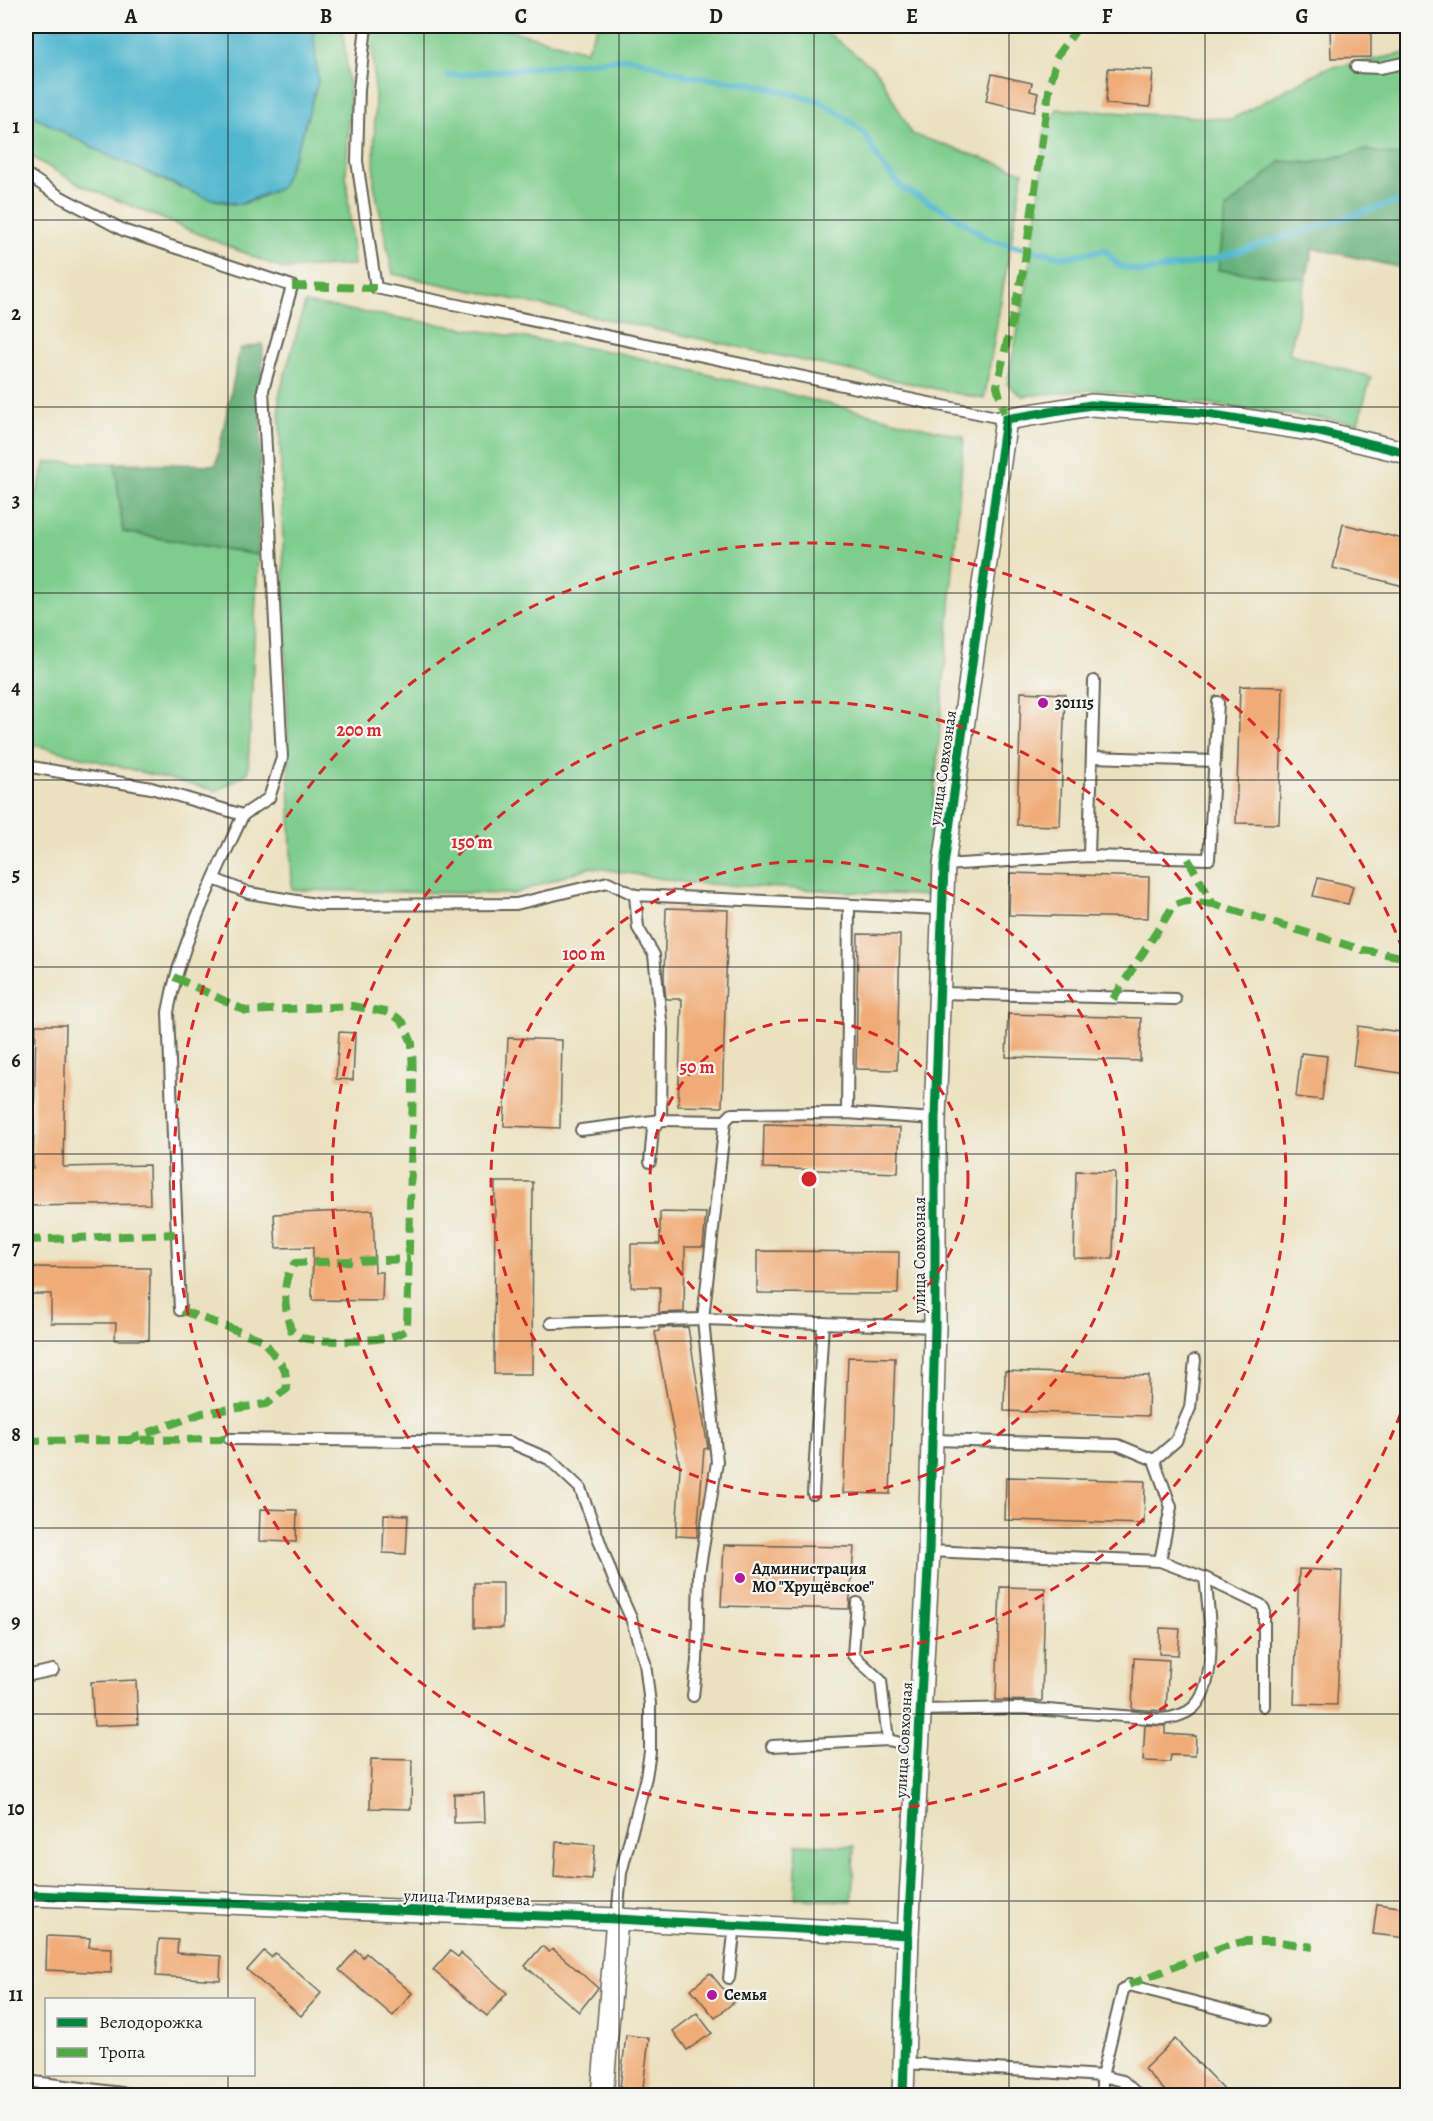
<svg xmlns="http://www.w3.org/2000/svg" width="1433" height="2121" font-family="Alegreya,serif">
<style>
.green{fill:#7ecd8e;stroke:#4d7455;stroke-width:1.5}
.forest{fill:#66b079;stroke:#41664a;stroke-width:1.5}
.water{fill:#51b7cf;stroke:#366a76;stroke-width:1.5}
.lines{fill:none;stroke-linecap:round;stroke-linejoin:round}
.stream{stroke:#51b7cf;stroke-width:6}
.building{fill:#f0ab76}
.service-casing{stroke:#646155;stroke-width:14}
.minor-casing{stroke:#646155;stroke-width:24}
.service{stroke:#fff;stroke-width:10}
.minor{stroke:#fff;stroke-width:21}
.quiet{stroke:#52a943;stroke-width:8;stroke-dasharray:15 8;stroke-linecap:butt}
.cycleway-casing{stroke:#f6f6f2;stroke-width:13}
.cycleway{stroke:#00873e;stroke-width:9}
.grid{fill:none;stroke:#1c1c1c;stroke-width:1.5;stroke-opacity:0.55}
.ring{fill:none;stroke:#d62828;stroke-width:3;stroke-dasharray:10 8}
.poi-dot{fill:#b5179e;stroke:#f6f6f2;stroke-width:2}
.labels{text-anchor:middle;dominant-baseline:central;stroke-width:4.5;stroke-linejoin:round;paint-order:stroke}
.poi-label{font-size:16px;font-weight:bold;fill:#1c1c1c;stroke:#f6f6f2;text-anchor:start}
.street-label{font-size:16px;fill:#1c1c1c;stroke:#f6f6f2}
.centre{fill:#d62828;stroke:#f6f6f2;stroke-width:3}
.ring-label{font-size:18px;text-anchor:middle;font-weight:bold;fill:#d62828;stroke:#f6f6f2;stroke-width:4.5;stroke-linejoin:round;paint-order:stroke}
.neatline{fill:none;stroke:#1c1c1c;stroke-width:2}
.grid-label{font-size:20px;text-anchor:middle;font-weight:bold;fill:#1c1c1c}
</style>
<rect width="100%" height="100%" fill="#f6f6f2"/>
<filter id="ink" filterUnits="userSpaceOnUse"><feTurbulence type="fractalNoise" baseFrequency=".0167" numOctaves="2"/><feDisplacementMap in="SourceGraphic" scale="12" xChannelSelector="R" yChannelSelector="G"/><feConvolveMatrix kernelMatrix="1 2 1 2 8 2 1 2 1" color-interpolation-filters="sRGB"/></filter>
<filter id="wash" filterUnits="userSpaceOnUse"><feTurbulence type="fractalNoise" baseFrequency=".008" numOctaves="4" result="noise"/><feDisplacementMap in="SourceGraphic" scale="24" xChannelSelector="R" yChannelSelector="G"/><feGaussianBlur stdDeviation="1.35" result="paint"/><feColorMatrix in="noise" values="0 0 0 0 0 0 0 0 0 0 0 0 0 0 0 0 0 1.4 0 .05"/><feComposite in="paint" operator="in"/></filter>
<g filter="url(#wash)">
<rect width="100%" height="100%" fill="#ebe1c0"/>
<g class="green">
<path d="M 313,26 L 338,26 L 343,30 L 350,101 L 346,174 L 354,265 L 283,269 L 81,185 L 26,154 L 26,112 C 61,131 209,210 242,204 C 255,201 268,193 281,188 L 302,135 L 317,82 Z"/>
<path d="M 371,26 L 494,26 L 586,51 L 597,26 L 819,26 L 878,72 L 912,134 L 1023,172 L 984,399 L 393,274 L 374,185 L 375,92 Z"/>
<path d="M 1407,53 L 1407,158 L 1366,150 L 1312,163 L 1281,161 L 1219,270 L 1306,279 L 1289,354 L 1371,377 L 1358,423 L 1093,390 L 1022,396 L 1007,384 L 1027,285 L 1043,168 L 1044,133 L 1057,109 L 1232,119 L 1324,69 Z"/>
<path d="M 305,303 L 620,353 L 964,437 L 926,896 L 688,883 L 591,867 L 513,894 L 292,890 L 279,396 Z"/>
<path d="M 46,462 L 115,463 L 123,532 L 258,555 L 248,773 L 217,791 L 26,743 L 26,529 Z"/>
<path d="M 797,1844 L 854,1846 L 852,1901 L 795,1899 Z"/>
</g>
<g class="forest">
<path d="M 1366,150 L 1407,158 L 1407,266 L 1398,267 L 1313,248 L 1306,279 L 1218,270 L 1226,209 L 1281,161 L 1312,163 Z"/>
<path d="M 263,344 L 258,555 L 123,532 L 115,463 L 216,465 L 240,349 Z"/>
</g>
<path class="water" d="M 26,26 L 313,26 L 318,82 L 302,135 L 281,188 L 240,204 L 207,198 L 107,155 L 26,112 Z"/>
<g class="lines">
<path class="stream" d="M 448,76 L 631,58 L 689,76 L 749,83 L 819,101 L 841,114 L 864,133 L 880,162 L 902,188 L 950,213 L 989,240 L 1064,257 L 1105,250 L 1119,266 L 1143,272 L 1208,261 L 1392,203 L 1408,201"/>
</g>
<g id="blocks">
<g class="building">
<path d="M 1330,26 L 1371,26 L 1371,57 L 1331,58 Z"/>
<path d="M 1108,68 L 1153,70 L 1150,107 L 1106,104 Z"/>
<path d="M 992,74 L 1032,83 L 1030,91 L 1038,93 L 1034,112 L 986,101 Z"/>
<path d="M 1343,524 L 1407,540 L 1407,587 L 1333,568 Z"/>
<path d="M 1240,686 L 1283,687 L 1279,824 L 1236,823 Z"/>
<path d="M 1021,692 L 1065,694 L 1060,826 L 1017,825 Z"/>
<path d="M 1010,873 L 1149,877 L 1148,918 L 1009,915 Z"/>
<path d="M 1318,878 L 1353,886 L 1348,904 L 1313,896 Z"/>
<path d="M 666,908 L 728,910 L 722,1107 L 678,1106 L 682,999 L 666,999 L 664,978 Z"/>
<path d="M 858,934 L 900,935 L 897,1070 L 856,1069 Z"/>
<path d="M 1008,1014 L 1141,1018 L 1140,1061 L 1006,1057 Z"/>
<path d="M 36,1025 L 66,1025 L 63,1167 L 149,1165 L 150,1204 L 26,1206 L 26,1168 L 33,1168 Z"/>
<path d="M 1358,1026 L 1407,1033 L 1407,1074 L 1353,1066 Z"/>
<path d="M 339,1032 L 355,1033 L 353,1080 L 336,1079 Z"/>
<path d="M 508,1038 L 562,1040 L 560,1128 L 504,1126 Z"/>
<path d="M 1301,1053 L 1327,1056 L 1322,1100 L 1296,1097 Z"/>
<path d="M 764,1124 L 900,1128 L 898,1173 L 763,1168 Z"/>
<path d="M 1076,1171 L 1115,1172 L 1113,1259 L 1074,1258 Z"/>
<path d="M 495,1182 L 533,1182 L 532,1374 L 494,1374 Z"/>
<path d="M 373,1210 L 375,1272 L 383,1272 L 382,1301 L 312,1300 L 313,1247 L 276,1248 L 274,1214 Z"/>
<path d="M 660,1212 L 706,1213 L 703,1247 L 685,1247 L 684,1312 L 659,1313 L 660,1287 L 631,1287 L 631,1244 L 660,1244 Z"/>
<path d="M 757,1251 L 899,1252 L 898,1294 L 757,1293 Z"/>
<path d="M 26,1267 L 150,1268 L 149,1340 L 115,1340 L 116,1323 L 51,1323 L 51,1294 L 26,1294 Z"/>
<path d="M 688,1327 L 708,1448 L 704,1449 L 697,1537 L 676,1536 L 680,1467 L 655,1332 L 659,1331 L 659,1328 Z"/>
<path d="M 848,1357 L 895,1358 L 890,1494 L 843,1493 Z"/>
<path d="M 1005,1371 L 1149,1376 L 1148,1416 L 1004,1411 Z"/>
<path d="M 1006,1477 L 1145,1481 L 1144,1524 L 1005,1520 Z"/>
<path d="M 260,1509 L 297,1510 L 296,1542 L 259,1541 Z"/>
<path d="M 384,1514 L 408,1515 L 406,1554 L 383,1553 Z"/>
<path d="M 724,1545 L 854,1547 L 849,1609 L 721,1606 Z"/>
<path d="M 1299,1569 L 1342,1571 L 1337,1705 L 1294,1704 Z"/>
<rect x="474" y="1583" width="29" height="45"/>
<path d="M 1000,1587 L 1045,1588 L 1042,1701 L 996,1700 Z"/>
<path d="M 1160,1628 L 1180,1629 L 1178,1655 L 1159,1654 Z"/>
<path d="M 1134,1658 L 1169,1660 L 1166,1711 L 1132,1709 Z"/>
<path d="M 136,1680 L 138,1724 L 94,1726 L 91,1682 Z"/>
<path d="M 1145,1725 L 1165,1726 L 1165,1734 L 1196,1736 L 1195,1756 L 1171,1755 L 1170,1762 L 1143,1761 Z"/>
<path d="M 371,1759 L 412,1760 L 411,1809 L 370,1808 Z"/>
<path d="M 484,1793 L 485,1822 L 454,1823 L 454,1794 Z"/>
<path d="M 556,1842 L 595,1845 L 592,1880 L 554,1877 Z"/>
<path d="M 1377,1904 L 1407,1908 L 1407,1938 L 1373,1934 Z"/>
<path d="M 47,1936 L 90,1938 L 89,1947 L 112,1948 L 111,1973 L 46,1970 Z"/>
<path d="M 159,1939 L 178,1940 L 177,1953 L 221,1956 L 220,1980 L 156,1976 Z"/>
<path d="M 542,1946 L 549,1952 L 553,1949 L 598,1988 L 579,2012 L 525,1966 Z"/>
<path d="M 356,1950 L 363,1957 L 366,1953 L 412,1993 L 393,2016 L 339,1970 Z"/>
<path d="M 264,1951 L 271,1957 L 275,1953 L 321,1993 L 301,2016 L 247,1970 Z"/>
<path d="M 450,1951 L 458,1957 L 461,1953 L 507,1993 L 487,2016 L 433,1970 Z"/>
<path d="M 710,1973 L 734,2002 L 715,2018 L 691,1989 Z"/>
<path d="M 697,2013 L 712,2033 L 687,2050 L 673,2031 Z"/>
<path d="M 626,2035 L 649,2038 L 642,2096 L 619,2096 Z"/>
<path d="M 1175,2039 L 1230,2096 L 1170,2096 L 1144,2069 Z"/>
</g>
</g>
</g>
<g filter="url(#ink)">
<use href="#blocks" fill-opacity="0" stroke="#646155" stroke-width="1.5"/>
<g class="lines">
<g class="service-casing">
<g id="service">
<path d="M 366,26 L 359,89 L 357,161 L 376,288 L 1006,419"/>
<path d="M 1356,67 L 1380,68 L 1408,62"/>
<path d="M 26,174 L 59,196 L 125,231 L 292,286 L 263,390 L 282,758 L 269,798 L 243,815 L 151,788 L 26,766"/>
<path d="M 1092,757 L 1215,761"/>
<path d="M 1089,856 L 1094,681"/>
<path d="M 944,865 L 1089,856 L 1209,859 L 1218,702"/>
<path d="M 214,879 L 249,893 L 321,905 L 516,904 L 608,882 L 635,895"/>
<path d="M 941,993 L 1175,999"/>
<path d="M 847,1113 L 849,905"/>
<path d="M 725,1121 L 732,1114 L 847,1113 L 935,1119"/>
<path d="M 581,1130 L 661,1120"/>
<path d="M 650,1162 L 653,1128 L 661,1120"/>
<path d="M 180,1310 L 168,1012 C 180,943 214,878 243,815"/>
<path d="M 551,1323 L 703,1319 L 935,1327"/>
<path d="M 230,1439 L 509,1442 L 549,1459 L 580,1488 L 613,1578 L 631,1618 L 645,1663 L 650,1704 L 650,1752 L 646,1777 L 621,1873 L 617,1919"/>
<path d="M 932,1440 L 1118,1445 L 1154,1460 L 1171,1507 L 1160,1561"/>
<path d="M 1154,1460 L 1176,1441 L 1190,1408 L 1195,1360"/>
<path d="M 813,1494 L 823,1323"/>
<path d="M 1205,1578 L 1261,1605 L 1264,1609 L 1264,1706"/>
<path d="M 857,1603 L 853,1655 L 881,1681 L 888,1740"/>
<path d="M 26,1676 L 53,1670"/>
<path d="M 693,1696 L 697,1661 L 699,1573 L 717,1462 L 703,1319 L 725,1121 L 661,1120 L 662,1029 L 654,955 L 638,928 L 635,895 L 941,909"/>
<path d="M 920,1710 L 1022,1708 L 1161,1719 C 1173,1718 1186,1715 1195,1706 C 1219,1680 1209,1611 1205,1578 L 1160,1561 L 929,1551"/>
<path d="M 772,1746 L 888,1740 L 918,1747"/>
<path d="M 729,1978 L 735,1925"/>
<path d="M 905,2063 L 1102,2076 L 1123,2081 L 1139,2096"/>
<path d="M 26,2081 L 145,2096"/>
<path d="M 1102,2096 L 1102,2076 L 1123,1990 L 1129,1985 L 1264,2020"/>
</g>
</g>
<g class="minor-casing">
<g id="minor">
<path d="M 26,1898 L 33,1895 L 617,1919 L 908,1935"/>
<path d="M 602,2096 L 617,1919"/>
<path d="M 903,2096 L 908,1935 L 929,1551 L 935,1327 L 935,1119 L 944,865 L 1006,419 L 1091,405 L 1201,413 L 1316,431 L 1408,453"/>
</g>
</g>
<use href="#service" class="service"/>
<use href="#minor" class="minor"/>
<g class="quiet">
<path d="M 292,286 L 376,288"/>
<path d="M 1006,419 L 997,386 L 1024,267 L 1050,84 L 1058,54 L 1079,26"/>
<path d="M 1188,859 L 1213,904 L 1363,950 L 1408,958"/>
<path d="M 174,977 L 246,1011 L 352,1006 L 391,1013 L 403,1022 L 412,1043 L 413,1086 L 407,1329 C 396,1343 320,1343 303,1338 C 299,1336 295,1333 291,1330 C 285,1310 280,1279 295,1263 L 410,1259"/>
<path d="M 1113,999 L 1174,905 L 1186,901 L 1213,904"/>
<path d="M 26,1240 L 175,1234"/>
<path d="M 26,1441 L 230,1439"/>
<path d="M 126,1441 L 202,1413 L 266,1404 L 287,1389 L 285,1370 L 263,1340 L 180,1310"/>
<path d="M 1129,1985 L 1223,1947 L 1246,1941 L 1274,1941 L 1313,1947"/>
</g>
<g class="cycleway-casing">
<g id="cycleway">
<path d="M 26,1898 L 33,1895 L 617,1919 L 908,1935"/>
<path d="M 903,2096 L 908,1935 L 929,1551 L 935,1327 L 935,1119 L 944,865 L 1006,419 L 1091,405 L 1201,413 L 1316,431 L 1408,453"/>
</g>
</g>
<use href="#cycleway" class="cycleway"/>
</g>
</g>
<path class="grid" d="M 228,26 L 228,2000M 424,26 L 424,2096M 619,26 L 619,2096M 814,26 L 814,2096M 1009,26 L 1009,2096M 1205,26 L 1205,2096M 26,220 L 1408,220M 26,407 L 1408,407M 26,593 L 1408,593M 26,780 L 1408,780M 26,967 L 1408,967M 26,1154 L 1408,1154M 26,1341 L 1408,1341M 26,1528 L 1408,1528M 26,1714 L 1408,1714M 26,1901 L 1408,1901M 228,2074 L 228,2096"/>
<g class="ring">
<circle cx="809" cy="1179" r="159"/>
<circle cx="809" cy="1179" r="318"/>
<circle cx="809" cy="1179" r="477"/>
<path d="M1407 1397A636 636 0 1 1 1407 961"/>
</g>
<g class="poi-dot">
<circle cx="1043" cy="703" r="6"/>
<circle cx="740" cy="1578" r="6"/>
<circle cx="712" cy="1995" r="6"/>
</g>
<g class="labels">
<g class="poi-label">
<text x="1055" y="703">301115</text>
<text x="752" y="1569">Администрация<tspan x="752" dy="18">МО "Хрущёвское"</tspan></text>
<text x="724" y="1995">Семья</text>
</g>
<g class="street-label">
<text transform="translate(943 768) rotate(-82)">улица Совхозная</text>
<text transform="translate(920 1255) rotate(-90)">улица Совхозная</text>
<text transform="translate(904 1740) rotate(-87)">улица Совхозная</text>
<text transform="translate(467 1898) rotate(2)">улица Тимирязева</text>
</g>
</g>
<circle cx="809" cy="1179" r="9" class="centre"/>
<g class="ring-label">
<text x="359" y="736">200 m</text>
<text x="472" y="848">150 m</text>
<text x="584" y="960">100 m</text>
<text x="697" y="1073">50 m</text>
</g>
<rect width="1433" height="2121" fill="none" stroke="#f6f6f2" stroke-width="66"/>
<rect x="45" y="1998" width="210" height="78" fill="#f6f6f2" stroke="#9f9f9c" stroke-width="1.5"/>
<rect x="57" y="2018" width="30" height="9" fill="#00873e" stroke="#9f9f9c" stroke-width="1.5"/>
<text x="99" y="2028" font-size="18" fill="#1c1c1c">Велодорожка</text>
<rect x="57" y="2048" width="30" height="9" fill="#52a943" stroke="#9f9f9c" stroke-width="1.5"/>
<text x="99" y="2058" font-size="18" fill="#1c1c1c">Тропа</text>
<rect x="33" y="33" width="1367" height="2055" class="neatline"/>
<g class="grid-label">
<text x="131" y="23">A</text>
<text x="326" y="23">B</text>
<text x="521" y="23">C</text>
<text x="716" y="23">D</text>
<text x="912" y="23">E</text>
<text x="1107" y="23">F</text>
<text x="1302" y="23">G</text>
<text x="16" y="133">1</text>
<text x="16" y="320">2</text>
<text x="16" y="507">3</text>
<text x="16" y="694">4</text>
<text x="16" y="881">5</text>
<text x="16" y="1067">6</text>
<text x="16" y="1254">7</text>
<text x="16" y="1441">8</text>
<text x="16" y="1628">9</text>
<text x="16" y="1815">10</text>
<text x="16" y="2001">11</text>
</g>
</svg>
